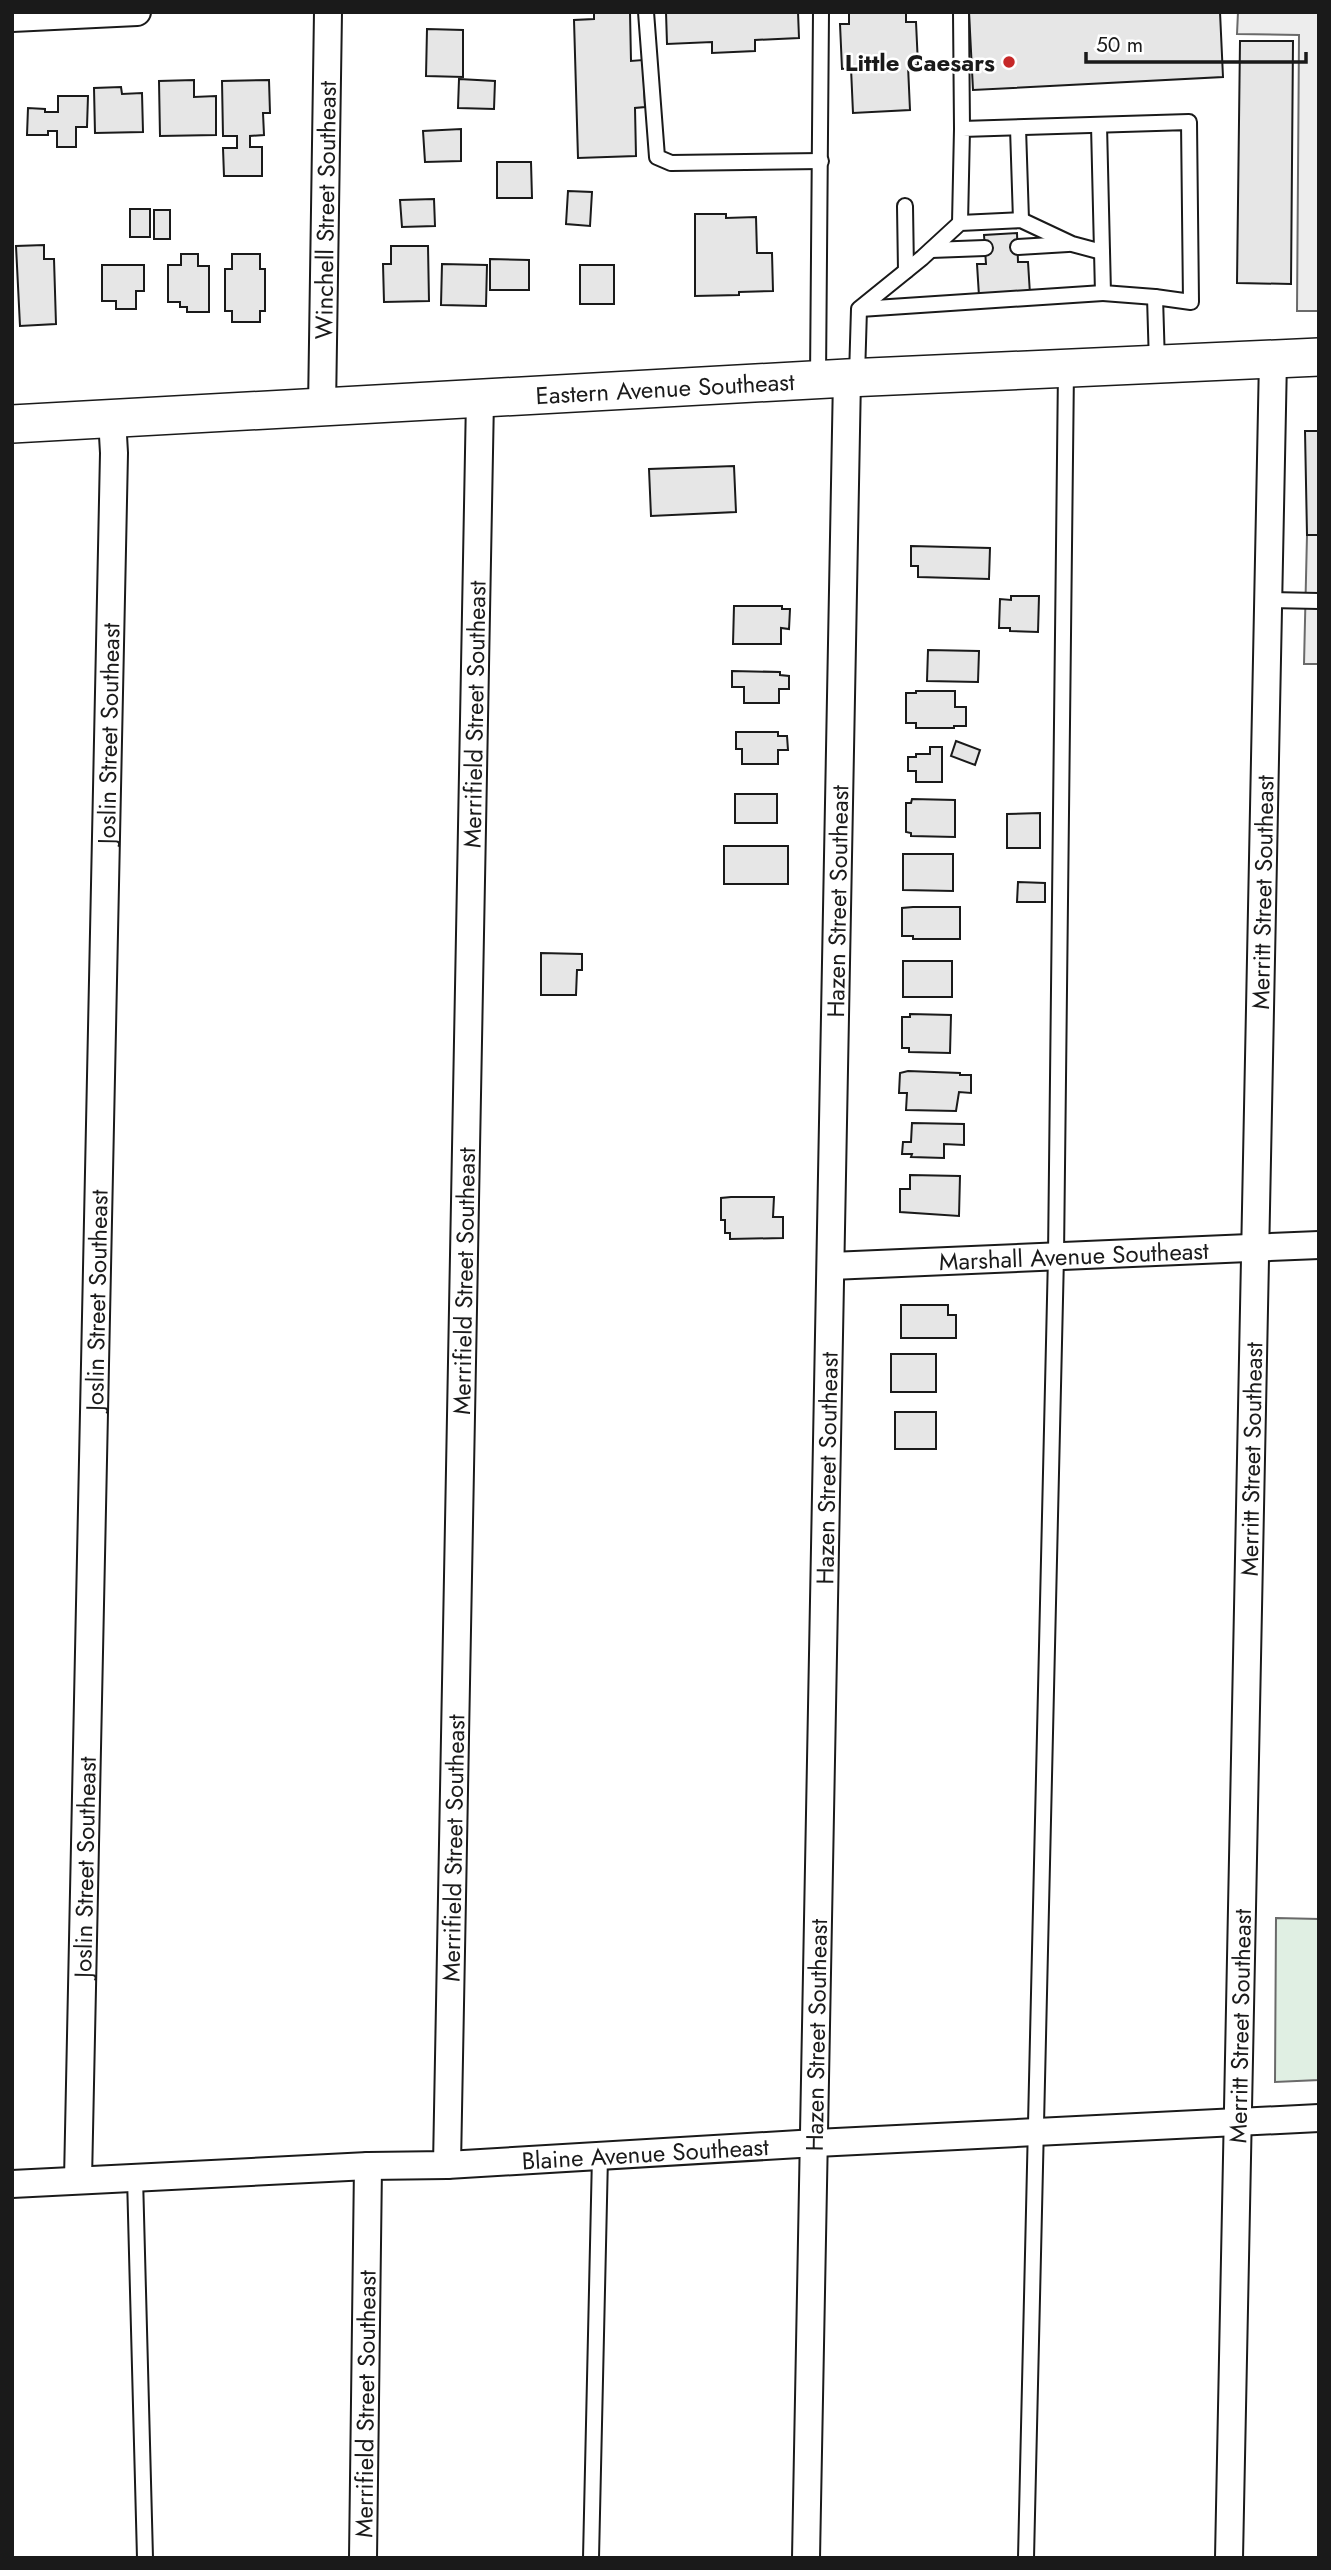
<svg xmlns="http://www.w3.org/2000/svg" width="1331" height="2570" font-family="Jost,sans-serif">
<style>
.green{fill:#e0efe3;stroke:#6a6a6a;stroke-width:2}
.parking{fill:#ededed;stroke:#6a6a6a;stroke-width:2}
.building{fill:#e6e6e6;stroke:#1a1a1a;stroke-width:2}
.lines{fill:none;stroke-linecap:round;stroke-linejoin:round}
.lane-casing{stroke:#1a1a1a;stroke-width:18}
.street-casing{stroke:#1a1a1a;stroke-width:30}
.secondary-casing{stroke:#1a1a1a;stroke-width:40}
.lane{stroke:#fff;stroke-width:14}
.street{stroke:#fff;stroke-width:26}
.secondary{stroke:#fff;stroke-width:37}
.poi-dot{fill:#c62828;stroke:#fff;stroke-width:2.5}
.labels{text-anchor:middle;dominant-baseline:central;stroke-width:5;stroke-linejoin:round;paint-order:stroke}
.poi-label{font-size:24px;font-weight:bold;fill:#1a1a1a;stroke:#fff;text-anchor:end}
.street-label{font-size:24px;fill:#1a1a1a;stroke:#fff}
</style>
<rect width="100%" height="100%" fill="#fff"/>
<path class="green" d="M 1276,1918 L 1319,1919 L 1319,2080 L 1275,2082 Z"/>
<g class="parking">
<path d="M 1238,12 L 1319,12 L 1319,311 L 1297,311 L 1299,35 L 1237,34 Z"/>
<path d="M 1307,535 L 1319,535 L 1319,664 L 1304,664 Z"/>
</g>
<g class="building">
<path d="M 594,12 L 630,12 L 631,61 L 643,60 L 645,107 L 635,108 L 636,156 L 578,158 L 574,20 L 594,19 Z"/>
<path d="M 666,12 L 798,12 L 799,38 L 755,40 L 755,51 L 712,53 L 712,42 L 667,44 Z"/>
<path d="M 849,12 L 906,12 L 906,22 L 916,22 L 918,65 L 908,66 L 910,110 L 853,113 L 851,68 L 842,69 L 840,24 L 849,24 Z"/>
<path d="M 969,12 L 1220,12 L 1223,77 L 973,90 Z"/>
<path d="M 427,29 L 463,30 L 463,77 L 426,76 Z"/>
<path d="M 1240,41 L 1293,41 L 1291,284 L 1237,283 Z"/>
<path d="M 459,79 L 495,81 L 494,109 L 458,108 Z"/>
<path d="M 194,80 L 194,97 L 216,96 L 216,135 L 160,136 L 159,81 Z"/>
<path d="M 269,80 L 270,113 L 263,113 L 264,135 L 250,136 L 250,147 L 262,147 L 262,176 L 224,176 L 223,148 L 237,148 L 237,136 L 223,136 L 222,81 Z"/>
<path d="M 121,87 L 122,94 L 142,93 L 143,132 L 95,133 L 94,88 Z"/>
<path d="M 58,96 L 88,96 L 87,127 L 76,127 L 76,147 L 57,147 L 57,131 L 48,131 L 48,135 L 27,135 L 28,108 L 45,109 L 45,112 L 58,112 Z"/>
<path d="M 461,129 L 461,161 L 425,162 L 423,131 Z"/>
<path d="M 497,162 L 531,162 L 532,198 L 497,198 Z"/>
<path d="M 568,191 L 592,192 L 590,226 L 566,224 Z"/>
<path d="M 434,199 L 435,226 L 402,227 L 400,200 Z"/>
<rect x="130" y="209" width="20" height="28"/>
<rect x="154" y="210" width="16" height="29"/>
<path d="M 695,214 L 726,214 L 726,218 L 756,217 L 757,253 L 772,253 L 773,291 L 739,292 L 739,295 L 695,296 Z"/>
<path d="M 1017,233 L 1018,262 L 1028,262 L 1030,294 L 979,296 L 977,264 L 986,264 L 984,235 Z"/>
<path d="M 44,245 L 44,259 L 54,259 L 56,324 L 20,326 L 16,246 Z"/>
<path d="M 391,246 L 428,246 L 429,301 L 384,302 L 383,264 L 391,264 Z"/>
<path d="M 181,254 L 198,254 L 198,266 L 209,266 L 209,312 L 187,312 L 187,307 L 180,307 L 180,302 L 168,302 L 168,265 L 181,265 Z"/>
<path d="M 232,254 L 260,254 L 260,269 L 265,269 L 265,311 L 260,311 L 260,322 L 232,322 L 232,311 L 225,311 L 225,269 L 232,269 Z"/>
<path d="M 490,259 L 529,260 L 529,290 L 490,290 Z"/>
<path d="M 442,264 L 487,265 L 486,306 L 441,305 Z"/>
<path d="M 102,265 L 144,265 L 144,291 L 136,291 L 136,309 L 116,309 L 116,301 L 102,301 Z"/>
<rect x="580" y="265" width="34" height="39"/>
<path d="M 1305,431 L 1319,431 L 1319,535 L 1307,535 Z"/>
<path d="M 734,466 L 736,512 L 651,516 L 649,469 Z"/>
<path d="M 911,546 L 990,548 L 989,579 L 918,577 L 918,566 L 911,566 Z"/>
<path d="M 1011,596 L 1039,596 L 1038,632 L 1010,631 L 1010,628 L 999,628 L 1000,599 L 1011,600 Z"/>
<path d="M 734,606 L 782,606 L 782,609 L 790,609 L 789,629 L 781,628 L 781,644 L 733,644 Z"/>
<path d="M 928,650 L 979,651 L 978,682 L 927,681 Z"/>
<path d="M 732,671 L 780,672 L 780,675 L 789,676 L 789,689 L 779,689 L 779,703 L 744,703 L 744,687 L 732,687 Z"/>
<path d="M 916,691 L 955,691 L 955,707 L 966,707 L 966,726 L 954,726 L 954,728 L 916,728 L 916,723 L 906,723 L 906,693 L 916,693 Z"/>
<path d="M 736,732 L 778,732 L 778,736 L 787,736 L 788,750 L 778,750 L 778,764 L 742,764 L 742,749 L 736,749 Z"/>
<path d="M 956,741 L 980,750 L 975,765 L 951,756 Z"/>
<path d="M 930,747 L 942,747 L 942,782 L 916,782 L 916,771 L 908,771 L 908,757 L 916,757 L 916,754 L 930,754 Z"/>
<rect x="735" y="794" width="42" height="29"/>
<path d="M 912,799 L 955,800 L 955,837 L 911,836 L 911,833 L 906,832 L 906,803 L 911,803 Z"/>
<path d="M 1040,813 L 1040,848 L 1007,848 L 1007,814 Z"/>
<rect x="724" y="846" width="64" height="38"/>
<path d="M 903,854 L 953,854 L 953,891 L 903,890 Z"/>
<path d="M 1018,882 L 1045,883 L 1045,902 L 1017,902 Z"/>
<path d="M 913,907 L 960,907 L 960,939 L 913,939 L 913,936 L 902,936 L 902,908 Z"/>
<path d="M 541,953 L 582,954 L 582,970 L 577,970 L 576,995 L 541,995 Z"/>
<rect x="903" y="961" width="49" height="36"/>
<path d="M 910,1014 L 951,1015 L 950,1053 L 909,1052 L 909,1048 L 902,1048 L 902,1017 L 910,1017 Z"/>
<path d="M 908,1071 L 960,1073 L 960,1075 L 971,1075 L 971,1093 L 959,1092 L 956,1111 L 906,1110 L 907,1093 L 899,1093 L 900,1073 Z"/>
<path d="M 912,1123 L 964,1124 L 964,1145 L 944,1144 L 944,1158 L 911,1157 L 912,1154 L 902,1154 L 903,1142 L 911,1142 Z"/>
<path d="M 910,1175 L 960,1176 L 959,1216 L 900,1212 L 900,1189 L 910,1189 Z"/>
<path d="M 731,1197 L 774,1197 L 773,1217 L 783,1217 L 783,1238 L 730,1239 L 730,1233 L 725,1233 L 725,1220 L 721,1220 L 721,1198 Z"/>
<path d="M 901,1305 L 948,1305 L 948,1315 L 956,1315 L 956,1338 L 901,1338 Z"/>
<rect x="891" y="1354" width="45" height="38"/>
<rect x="895" y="1412" width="41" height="37"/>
</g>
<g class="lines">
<g class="lane-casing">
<g id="lane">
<path d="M 646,12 L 657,157 L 671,163 L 821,161"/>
<path d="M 961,12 L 962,129"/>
<path d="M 1099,125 L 1103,293 L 1155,297"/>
<path d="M 1018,128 L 1021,220"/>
<path d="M 905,206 L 906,271"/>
<path d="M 960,223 L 962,129 L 1189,122 L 1191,302 L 1155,297 L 1157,364"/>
<path d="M 1018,247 L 1068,244"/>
<path d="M 931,250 L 985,248"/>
<path d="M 860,309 L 1103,293"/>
<path d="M 857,376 L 859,309 L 922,258 L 960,223 L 1021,220 L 1072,244 L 1102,252"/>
<path d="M 818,378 L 821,12"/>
<path d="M 1268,600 L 1319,601"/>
<path d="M 135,2177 L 145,2558"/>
<path d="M 591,2558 L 600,2156"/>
<path d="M 1026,2558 L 1056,1256 L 1066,369"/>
</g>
</g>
<g class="street-casing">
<g id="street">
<path d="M 12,18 L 137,12"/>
<path id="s1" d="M 322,408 L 328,12"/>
<path id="s2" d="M 831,1266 L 1319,1245"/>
<path id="s3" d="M 447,2165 L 480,399"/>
<path id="s4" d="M 78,2180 L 114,453 L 112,418"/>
<path id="s5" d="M 12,2184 L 368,2166 L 447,2165 L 816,2143 L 1319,2118"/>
<path id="s6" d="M 363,2558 L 368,2166"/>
<path id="s7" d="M 806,2558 L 847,378"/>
<path id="s8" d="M 1229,2558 L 1273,359"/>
</g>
</g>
<g class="secondary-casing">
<g id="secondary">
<path id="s9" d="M 12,424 L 847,378 L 1319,357"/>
</g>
</g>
<use href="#lane" class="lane"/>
<use href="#street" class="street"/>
<use href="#secondary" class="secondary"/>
</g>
<circle class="poi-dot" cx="1009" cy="62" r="7"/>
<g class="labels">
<g class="poi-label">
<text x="995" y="62">Little Caesars</text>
</g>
<g class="street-label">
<text stroke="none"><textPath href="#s1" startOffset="198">Winchell Street Southeast</textPath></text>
<text stroke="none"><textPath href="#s9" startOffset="654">Eastern Avenue Southeast</textPath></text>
<text stroke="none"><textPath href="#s3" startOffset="1451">Merrifield Street Southeast</textPath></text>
<text stroke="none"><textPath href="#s4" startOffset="1447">Joslin Street Southeast</textPath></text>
<text stroke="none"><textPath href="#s8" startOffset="1666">Merritt Street Southeast</textPath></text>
<text stroke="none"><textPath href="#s7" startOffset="1657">Hazen Street Southeast</textPath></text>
<text stroke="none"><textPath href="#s2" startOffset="243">Marshall Avenue Southeast</textPath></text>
<text stroke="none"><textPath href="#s3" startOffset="884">Merrifield Street Southeast</textPath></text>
<text stroke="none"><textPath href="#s4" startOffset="880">Joslin Street Southeast</textPath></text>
<text stroke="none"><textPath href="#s8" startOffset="1099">Merritt Street Southeast</textPath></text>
<text stroke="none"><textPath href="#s7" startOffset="1090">Hazen Street Southeast</textPath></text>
<text stroke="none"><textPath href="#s3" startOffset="317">Merrifield Street Southeast</textPath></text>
<text stroke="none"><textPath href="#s4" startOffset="313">Joslin Street Southeast</textPath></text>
<text stroke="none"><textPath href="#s8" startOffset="532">Merritt Street Southeast</textPath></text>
<text stroke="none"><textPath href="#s7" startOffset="523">Hazen Street Southeast</textPath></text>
<text stroke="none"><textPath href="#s5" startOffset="634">Blaine Avenue Southeast</textPath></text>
<text stroke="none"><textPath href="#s6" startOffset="154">Merrifield Street Southeast</textPath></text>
</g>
</g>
<rect width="1331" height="2570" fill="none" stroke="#1a1a1a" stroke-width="28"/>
<path d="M1086 52v10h220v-10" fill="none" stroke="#1a1a1a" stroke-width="3.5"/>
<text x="1096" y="52" font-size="21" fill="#1a1a1a" stroke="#ffffff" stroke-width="5" paint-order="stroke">50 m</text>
</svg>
